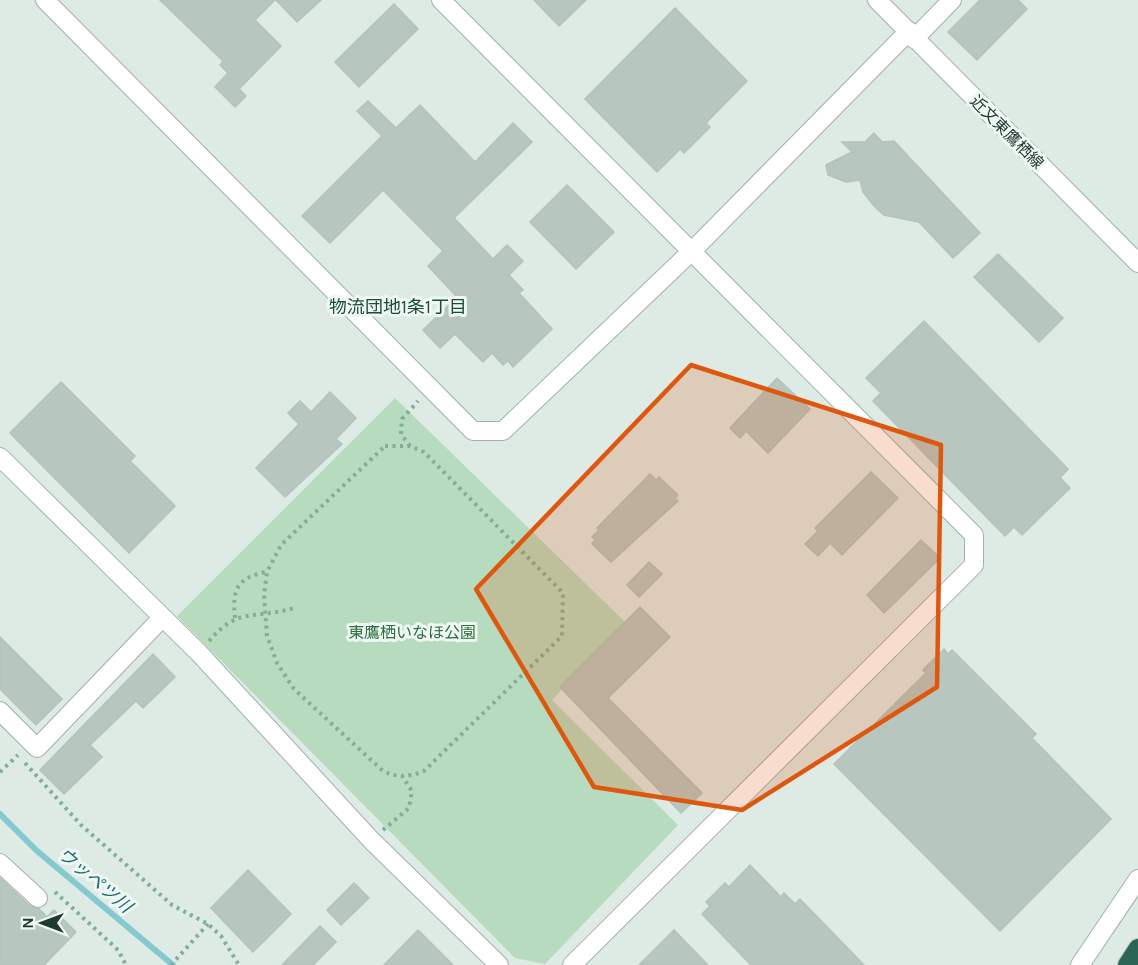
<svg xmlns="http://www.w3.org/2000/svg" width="1138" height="965" font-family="Karla,'Noto Sans JP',sans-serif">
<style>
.green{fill:#b7dbbe}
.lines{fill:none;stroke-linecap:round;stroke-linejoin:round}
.stream{stroke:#85c9d0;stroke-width:6}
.building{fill:#b7c7c0;stroke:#b1c3ba;stroke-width:1.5}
.minor-casing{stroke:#a1b1ab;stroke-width:20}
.highway-casing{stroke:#bcc4c1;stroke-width:20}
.path{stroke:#7fae9c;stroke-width:4;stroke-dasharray:3 4.5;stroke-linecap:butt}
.minor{stroke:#fff;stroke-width:18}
.highway{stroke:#2c6556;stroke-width:18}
.marked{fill:#de570e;fill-opacity:0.2;stroke:#de570e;stroke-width:4.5;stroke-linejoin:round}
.labels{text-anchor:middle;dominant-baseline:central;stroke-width:6;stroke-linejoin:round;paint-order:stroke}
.street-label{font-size:16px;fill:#203931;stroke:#eff7f2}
.park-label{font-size:16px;fill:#2a7040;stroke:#eff7f2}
.neighbourhood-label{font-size:18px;fill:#1c4b3c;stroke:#eff7f2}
.water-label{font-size:18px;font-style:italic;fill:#1b6c75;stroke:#eff7f2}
</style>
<rect width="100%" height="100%" fill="#deeae4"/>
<path class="green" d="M 395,398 L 625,622 L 552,700 L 678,825 L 545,964 L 515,958 L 177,616 Z"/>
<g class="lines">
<path class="stream" d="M 0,814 L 36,850 L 173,965"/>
</g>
<g class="building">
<path d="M 160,0 L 275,0 L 255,20 L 281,46 L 239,89 L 246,96 L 235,107 L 215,87 L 228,73 L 220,65 L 223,61 Z"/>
<path d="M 276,0 L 321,0 L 297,22 Z"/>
<path d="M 534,0 L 586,0 L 559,26 Z"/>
<path d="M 980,0 L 1018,0 L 1027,9 L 977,60 L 948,32 Z"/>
<path d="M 394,4 L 418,29 L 359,87 L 335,62 Z"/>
<path d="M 675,8 L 747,81 L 706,123 L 710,127 L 684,153 L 680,149 L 657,172 L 585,99 Z"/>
<path d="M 368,101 L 396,128 L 420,105 L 475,162 L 513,123 L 532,142 L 454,218 L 493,259 L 507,245 L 523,261 L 509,275 L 523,290 L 519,293 L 552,329 L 513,367 L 508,361 L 503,365 L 492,353 L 483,362 L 455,334 L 440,348 L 423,330 L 457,297 L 428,266 L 443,251 L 383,190 L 330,243 L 302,216 L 382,136 L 357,111 Z"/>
<path d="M 874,133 L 882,142 L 894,141 L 980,233 L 953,258 L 919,222 L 884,215 L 874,206 L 863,192 L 860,180 L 846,182 L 828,175 L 826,165 L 852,152 L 842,142 L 865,142 Z"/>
<path d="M 567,185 L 614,232 L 576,269 L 530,222 Z"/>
<path d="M 998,254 L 1063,318 L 1039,342 L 974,277 Z"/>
<path d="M 924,321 L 1068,469 L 1060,478 L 1070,488 L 1022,535 L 1014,527 L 1005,536 L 873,401 L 881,393 L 866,378 Z"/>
<path d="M 777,378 L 810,409 L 768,453 L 746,431 L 740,438 L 730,428 Z"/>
<path d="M 61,382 L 135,456 L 130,461 L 175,506 L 129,553 L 10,433 Z"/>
<path d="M 330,392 L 356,418 L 336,439 L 342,444 L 285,497 L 256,468 L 299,424 L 288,413 L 300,401 L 311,412 Z"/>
<path d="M 871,472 L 898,498 L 842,555 L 830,543 L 818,556 L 805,544 L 818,531 L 815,528 Z"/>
<path d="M 650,474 L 656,480 L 659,477 L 678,495 L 675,498 L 678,501 L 611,562 L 592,544 L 595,540 L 592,537 L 599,530 L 597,528 Z"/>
<path d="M 921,540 L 940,558 L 884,613 L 867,595 Z"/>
<path d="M 649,562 L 662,574 L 639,597 L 627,585 Z"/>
<path d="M 640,607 L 670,637 L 608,698 L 702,793 L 681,813 L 560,687 Z"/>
<path d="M 0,637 L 62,699 L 36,725 L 0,689 Z"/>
<path d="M 944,649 L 948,654 L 952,650 L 1036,734 L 1032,738 L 1111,819 L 1000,931 L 834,764 L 926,673 L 923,670 Z"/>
<path d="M 153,654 L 175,677 L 143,708 L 136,701 L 90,745 L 102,757 L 64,794 L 40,770 Z"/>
<path d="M 750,865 L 781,897 L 784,893 L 795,904 L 800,899 L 864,965 L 751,965 L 702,914 L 710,906 L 706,902 L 725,883 L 729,887 Z"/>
<path d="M 248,870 L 291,914 L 253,952 L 211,908 Z"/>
<path d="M 0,878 L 30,906 L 39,909 L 47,917 L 54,910 L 76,932 L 44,965 L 0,965 Z"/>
<path d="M 354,883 L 369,898 L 341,925 L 327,910 Z"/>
<path d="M 320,926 L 336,942 L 313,965 L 282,965 Z"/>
<path d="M 418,930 L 453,965 L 384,965 Z"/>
<path d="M 674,930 L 708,965 L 639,965 Z"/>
</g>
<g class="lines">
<g class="minor-casing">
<g id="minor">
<path d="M 45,0 L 473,431 L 503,431 L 692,251 L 909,31"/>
<path d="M 441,0 L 974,535 L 974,565 L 572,965"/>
<path d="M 877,0 L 1138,263"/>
<path d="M 914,39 L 952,0"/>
<path d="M 0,457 L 199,653 L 372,841 L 499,965"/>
<path d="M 0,711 L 37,748 L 161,619"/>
<path d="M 0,863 L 38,898"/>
<path d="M 1080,965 L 1138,879"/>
</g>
</g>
<g class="highway-casing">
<path id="highway" d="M 1127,965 L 1138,948"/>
</g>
<g class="path">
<path d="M 385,446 L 410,446 L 424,452 L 563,593 L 562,636 L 424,771 C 409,777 397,778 383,771 L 294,689 L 277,663 L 267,636 L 264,595 L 267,572 L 281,545 Z"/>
<path d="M 410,446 L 401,434 L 402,419 L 418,401"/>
<path d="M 235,618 C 232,589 237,578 266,572"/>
<path d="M 209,641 C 239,606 254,620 294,608"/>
<path d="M 25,763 L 81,825 L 172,905 L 208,924 L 221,936 L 239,965"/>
<path d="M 0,772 L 18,755"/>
<path d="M 383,830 L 409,808 L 412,791 L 402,776"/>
<path d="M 55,892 L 118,950 L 126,965"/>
<path d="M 171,965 L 208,924"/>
</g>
<use href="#minor" class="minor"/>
<use href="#highway" class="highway"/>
</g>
<path class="marked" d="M 691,365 L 941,445 L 937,687 L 742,810 L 594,787 L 476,589 Z"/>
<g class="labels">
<g class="street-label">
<text transform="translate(1007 132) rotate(45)">近文東鷹栖線</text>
</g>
<g class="park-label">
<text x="412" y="632">東鷹栖いなほ公園</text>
</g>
<g class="neighbourhood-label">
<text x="398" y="307">物流団地1条1丁目</text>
</g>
<g class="water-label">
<text transform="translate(95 880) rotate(40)">ウッペツ川</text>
</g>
</g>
<g transform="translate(42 923) rotate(270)" stroke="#eff7f2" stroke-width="4.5" paint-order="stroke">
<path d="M0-4.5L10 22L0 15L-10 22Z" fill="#203931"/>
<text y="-9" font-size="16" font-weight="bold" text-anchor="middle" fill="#203931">N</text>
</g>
</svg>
